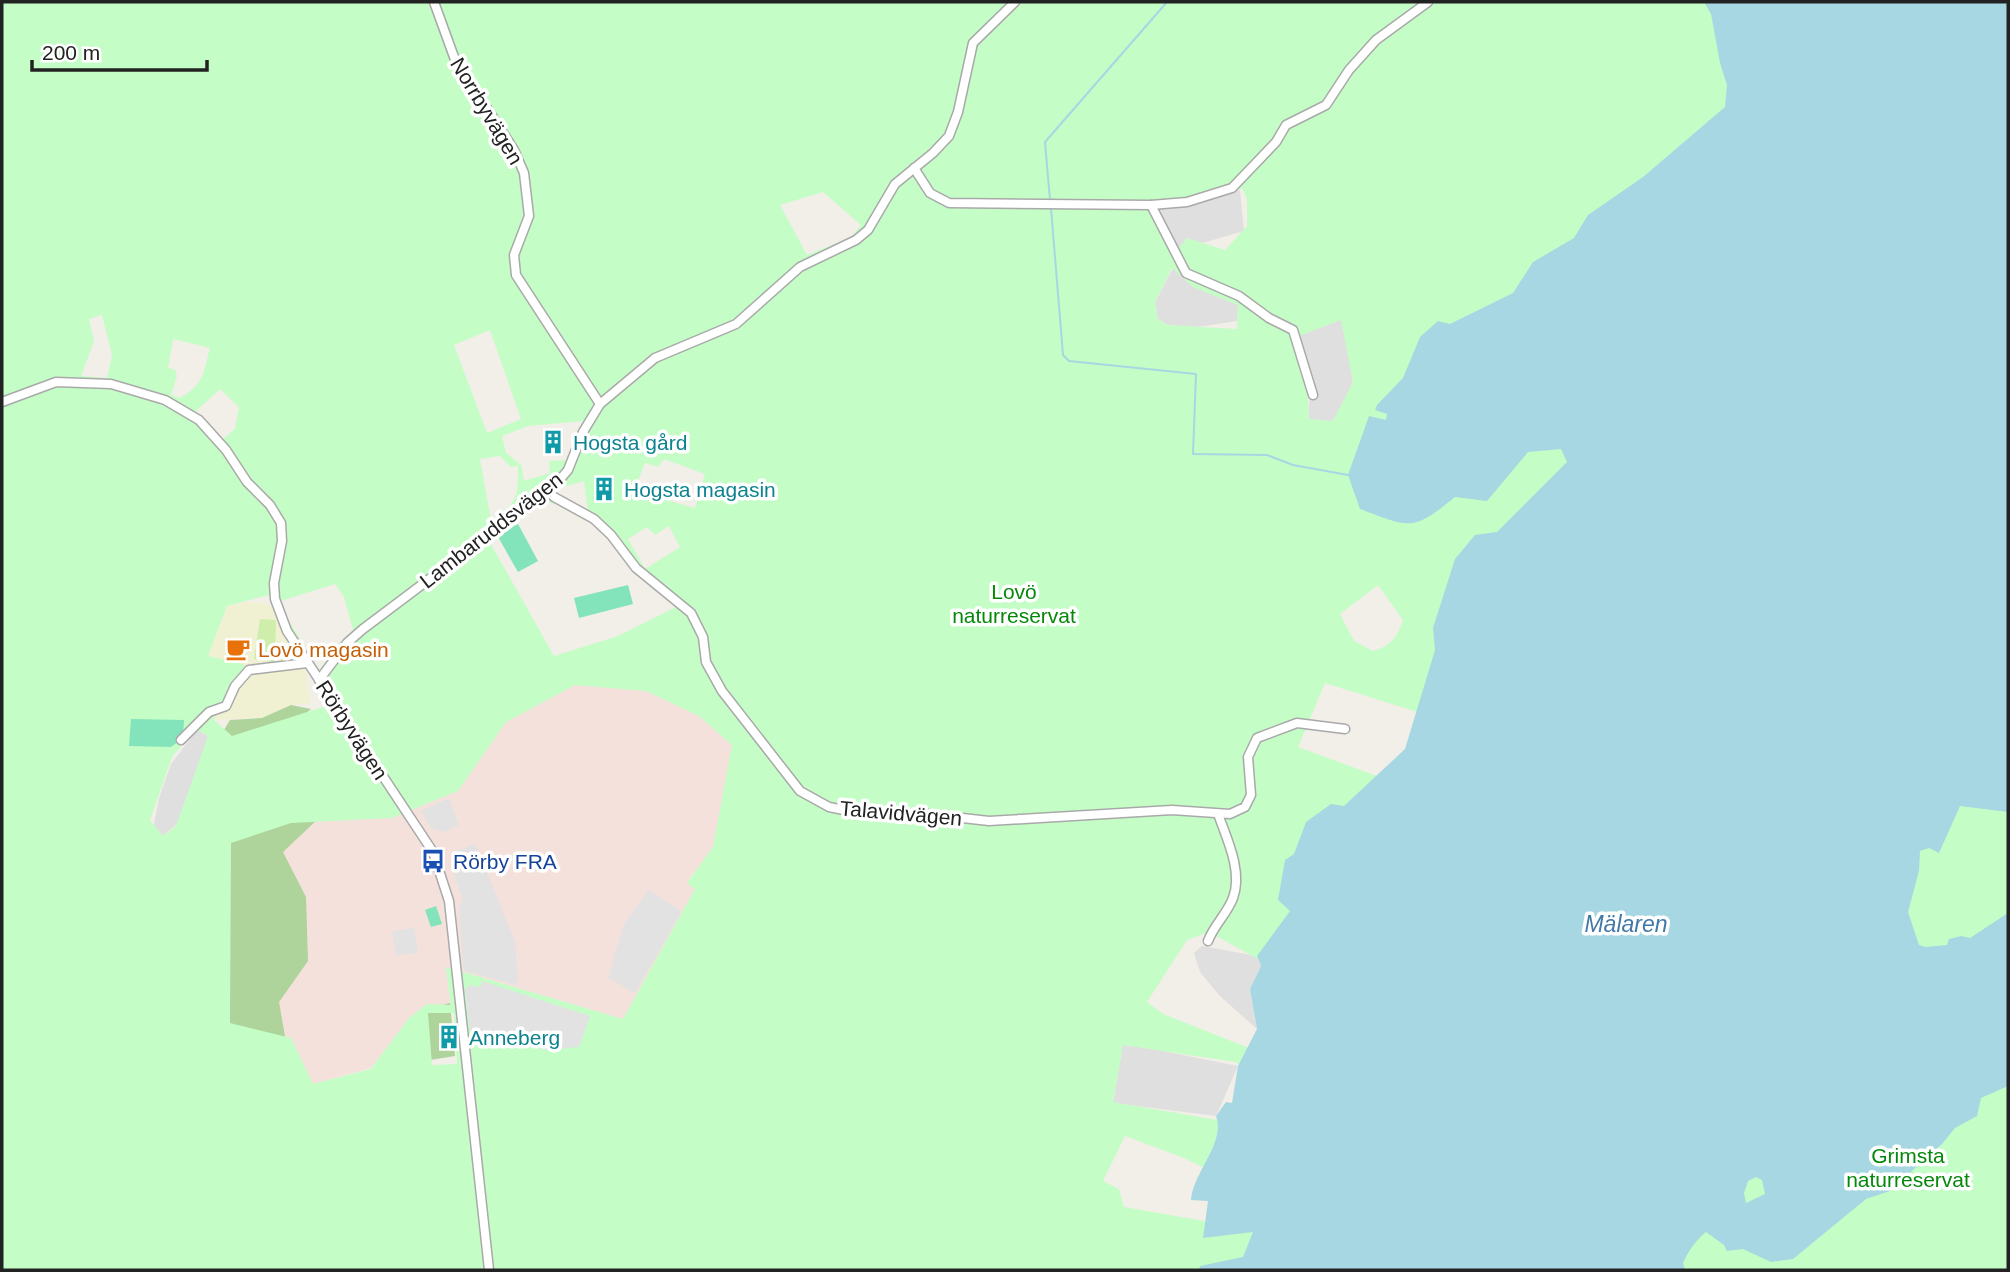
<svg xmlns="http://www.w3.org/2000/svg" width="2010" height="1272" font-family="Helvetica,sans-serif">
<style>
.residential{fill:#e0dfdf}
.military{fill:#f4e1db}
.farmland{fill:#f0f1d3}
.grass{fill:#cfeeac}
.forest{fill:#aed39b}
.park{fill:#c5fdc7;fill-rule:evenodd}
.pitch{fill:#83e4bb}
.parking{fill:#e2e2e2}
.water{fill:#a7d7e2;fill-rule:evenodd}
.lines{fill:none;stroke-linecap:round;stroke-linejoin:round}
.stream{stroke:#a7d7e2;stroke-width:2}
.minor-casing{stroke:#a9a9a9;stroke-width:11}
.minor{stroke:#fff;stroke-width:8}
.labels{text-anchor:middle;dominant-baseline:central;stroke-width:7;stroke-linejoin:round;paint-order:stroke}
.street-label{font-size:21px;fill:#222;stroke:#fff}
.culture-label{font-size:21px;fill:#0d838f;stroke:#fff;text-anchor:start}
.park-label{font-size:21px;fill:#06890b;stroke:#fff}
.food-label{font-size:21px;fill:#c56008;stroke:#fff;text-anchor:start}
.transit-label{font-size:21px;fill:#164399;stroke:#fff;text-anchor:start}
.water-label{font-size:23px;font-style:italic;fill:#4278a7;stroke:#fff}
</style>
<rect width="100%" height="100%" fill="#f2eee8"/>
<g class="residential">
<path d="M 1240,190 L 1244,231 L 1178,250 L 1155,207 L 1178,207 Z"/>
<path d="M 1173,268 L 1194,287 L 1239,304 L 1237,321 L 1198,327 L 1168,325 L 1158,319 L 1155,302 Z"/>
<path d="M 1341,313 L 1353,382 L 1346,422 L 1308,420 L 1311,379 L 1299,333 Z"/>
<path d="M 198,729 L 217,741 L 180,821 L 163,836 L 152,834 L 159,798 L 171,764 Z"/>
<path d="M 1202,946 L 1257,956 L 1261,966 L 1250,989 L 1257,1029 L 1220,996 L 1200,972 L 1194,953 Z"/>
<path d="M 1123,1043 L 1238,1066 L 1216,1116 L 1113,1103 Z"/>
</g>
<path class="military" d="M 575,685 L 646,691 L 699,716 L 732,745 L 713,847 L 687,882 L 696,889 L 623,1019 L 446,967 L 451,1005 L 427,1004 L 409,1018 L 371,1068 L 313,1084 L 291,1038 L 230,1024 L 231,843 L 497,732 L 506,722 Z"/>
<path class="farmland" d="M 244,602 L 264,603 L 273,607 L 306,669 L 310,704 L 291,705 L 262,718 L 214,720 L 208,656 L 228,606 Z"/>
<path class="grass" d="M 260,619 L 276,620 L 275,663 L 254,659 Z"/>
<g class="forest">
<path d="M 291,705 L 311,709 L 300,719 L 319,818 L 283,852 L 306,897 L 308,961 L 279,1002 L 287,1048 L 100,976 L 171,860 L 200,769 L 230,720 L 262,718 Z"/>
<path d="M 450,1003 L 455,1056 L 373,1069 L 427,1009 Z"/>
</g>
<g class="park">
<path d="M 2,2 L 1952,2 L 1425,1270 L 2,1270 ZM 1242,188 L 1247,200 L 1247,226 L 1225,250 L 1187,238 L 1176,251 L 1156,209 L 1157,205 C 1185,208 1218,201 1242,188 ZM 823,192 L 861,225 L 851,237 L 807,255 L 780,205 ZM 1172,268 L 1193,287 L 1238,305 L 1237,329 L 1167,325 L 1158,319 L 1155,302 ZM 102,315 L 112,355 L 107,378 L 81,376 L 94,341 L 89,319 ZM 1341,320 L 1353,382 L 1333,421 L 1309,419 L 1306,361 L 1299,336 ZM 490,330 L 521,419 L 487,433 L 454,345 ZM 173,339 L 210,348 C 203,374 204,384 180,398 L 171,395 L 177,376 L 175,370 L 168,368 ZM 220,389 L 239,407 L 235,429 L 223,439 L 194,413 ZM 583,421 L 566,460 L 549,461 L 550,473 L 524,481 L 521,465 L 506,453 L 502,436 L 528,426 ZM 500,456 L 511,467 L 518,466 C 518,498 518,502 491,520 L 480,459 ZM 664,459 L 705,474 L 695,508 L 634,491 L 645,463 L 658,467 ZM 584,481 L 588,512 L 557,497 L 557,489 ZM 538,502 C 596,502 641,568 678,606 L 618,636 L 554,656 L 488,539 ZM 669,526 L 680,547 L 645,569 L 628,539 L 647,527 L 655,535 ZM 335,584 L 344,597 L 353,630 L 336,646 L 319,671 L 285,614 L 281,601 ZM 1378,585 L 1403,620 C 1397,637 1391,646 1373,651 L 1354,641 L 1340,614 ZM 268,595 L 283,620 L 280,626 L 314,677 L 326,706 L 232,736 L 213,719 L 235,690 L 246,669 L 243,664 L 208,656 L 227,606 ZM 1325,683 L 1433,717 L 1396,783 L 1298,747 ZM 575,685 L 646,691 L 699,716 L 732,745 L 713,847 L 687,883 L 695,889 L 623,1019 L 446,967 L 451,1005 L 427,1004 L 409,1018 L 371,1069 L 313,1084 L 291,1038 L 230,1023 L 231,843 L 291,823 L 392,818 L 458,791 L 506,722 ZM 196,729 L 208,736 L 176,826 L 163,836 L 150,820 L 172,757 ZM 1209,932 L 1283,973 L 1249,1048 L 1163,1014 L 1147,1002 L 1187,940 ZM 428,1013 L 454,1013 L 457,1064 L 432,1065 ZM 1123,1045 L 1235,1062 L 1252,1070 L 1241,1124 L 1113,1102 ZM 1125,1136 L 1184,1158 L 1221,1176 L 1210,1222 L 1124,1207 L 1119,1189 L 1103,1181 Z"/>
<path d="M 2008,262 L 2008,1270 L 1561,1270 Z"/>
</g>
<g class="pitch">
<path d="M 518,524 L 538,561 L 518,572 L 497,535 Z"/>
<path d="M 628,585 L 633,604 L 579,618 L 574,598 Z"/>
<path d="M 131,719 L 184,720 L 183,738 L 171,747 L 129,746 Z"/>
<path d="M 436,906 L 442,924 L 431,927 L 425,910 Z"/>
</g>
<g class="parking">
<path d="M 449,798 L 459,826 L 443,832 L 431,828 L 421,811 Z"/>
<path d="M 476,844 L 515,942 L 518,979 L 515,985 L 465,971 L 463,967 L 459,907 L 463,899 L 450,863 L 456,851 Z"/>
<path d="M 649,890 L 682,911 L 635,993 L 608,978 L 624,924 Z"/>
<path d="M 414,927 L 418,953 L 396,955 L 392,932 Z"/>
<path d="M 482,981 L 590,1016 L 579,1047 L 546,1050 L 470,1031 L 465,989 L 470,985 L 480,987 Z"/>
</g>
<path class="water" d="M 1704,2 L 2008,2 L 2008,812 L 1960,806 L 1939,853 L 1929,848 L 1920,851 L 1919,871 L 1908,912 L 1919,945 L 1926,947 L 1947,945 L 1949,939 L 1961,936 L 1970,938 L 2008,913 L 2008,1086 L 1981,1098 L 1977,1116 L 1955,1128 L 1942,1144 L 1890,1191 L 1866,1199 L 1793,1259 L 1771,1262 L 1743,1249 L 1727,1251 L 1724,1245 L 1706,1232 C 1696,1240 1689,1250 1683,1263 L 1685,1270 L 1199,1270 L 1200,1266 L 1243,1257 L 1253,1232 L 1203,1238 L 1208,1201 L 1191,1200 C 1193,1172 1226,1143 1216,1116 L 1226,1102 L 1232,1103 L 1238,1066 L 1257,1029 L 1250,989 L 1261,966 L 1257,956 L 1290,911 L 1278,900 L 1285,860 L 1294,854 L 1306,822 L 1331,804 L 1344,806 L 1405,749 L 1435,650 L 1433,628 L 1455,559 L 1475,535 L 1497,532 L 1567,462 L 1561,449 L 1528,452 L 1487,501 L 1455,497 C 1412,532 1411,528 1360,509 L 1348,475 L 1369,416 L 1386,420 L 1387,414 L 1375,410 L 1377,405 L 1403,378 L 1420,337 L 1438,321 L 1450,324 L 1513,293 L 1533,262 L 1574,238 L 1588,215 L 1643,177 L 1725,107 L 1727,85 L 1720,63 L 1711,14 ZM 1756,1177 L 1762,1180 L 1765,1194 L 1746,1203 L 1744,1193 L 1748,1181 Z"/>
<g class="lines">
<g class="stream">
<path d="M 1050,200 L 1045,142 L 1167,2"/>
<path d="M 1051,208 L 1063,355 L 1069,361 L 1196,374 L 1193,454 L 1267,455 L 1293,465 L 1348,475"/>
</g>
<g class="minor-casing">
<g id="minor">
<path d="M 434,2 L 454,57 L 514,150 L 524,173 L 529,216 L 514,255 L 516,275 L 600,404"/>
<path d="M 914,168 L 930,193 L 949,203 L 1151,205 L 1186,273 L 1239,296 L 1269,318 L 1293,330 L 1313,395"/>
<path d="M 1151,205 L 1187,202 L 1232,188 L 1276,142 L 1286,125 L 1326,105 L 1349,70 L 1376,40 L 1428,2"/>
<path d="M 2,402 L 56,382 L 111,384 L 165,400 L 199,420 L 226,450 L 247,482 L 270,505 L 281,523 L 282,541 L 274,583 L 275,599 L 287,631 L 433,852 L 449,901 L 489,1270"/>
<path d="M 547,490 L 554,497 L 594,519 L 611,535 L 636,568 L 691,613 L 703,637 L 706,662 L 722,691 L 800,791 L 829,807 L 854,812 L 927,814 L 989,821 L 1172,810 L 1230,814 L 1245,807 L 1251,795 L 1248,757 L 1257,738 L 1297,723 L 1345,729"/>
<path d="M 319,680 L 347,643 L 363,629 L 557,483 L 568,470 L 583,432 L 600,404 L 655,358 L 736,324 L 800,267 L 856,240 L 868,230 L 895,184 L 933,153 L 949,136 L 958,112 L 973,43 L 1015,2"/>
<path d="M 181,740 L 209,712 L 226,706 L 235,686 L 249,670 L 307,663"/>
<path d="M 1208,941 C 1214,925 1227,914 1233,898 C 1243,872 1227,839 1218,814"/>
</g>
</g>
<use href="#minor" class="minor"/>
</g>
<defs>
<g id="building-bare" transform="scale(1.89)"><path d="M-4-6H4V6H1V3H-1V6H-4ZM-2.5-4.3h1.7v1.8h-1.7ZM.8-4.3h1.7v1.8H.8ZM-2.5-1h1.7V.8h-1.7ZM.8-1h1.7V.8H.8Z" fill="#0f9aa8" stroke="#fff" stroke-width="2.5" paint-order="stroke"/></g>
<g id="cafe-bare" transform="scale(1.89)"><path d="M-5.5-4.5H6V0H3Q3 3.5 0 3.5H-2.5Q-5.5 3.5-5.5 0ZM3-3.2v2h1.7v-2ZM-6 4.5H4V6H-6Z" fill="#e8710a" stroke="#fff" stroke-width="2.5" paint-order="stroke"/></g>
<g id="bus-bare" transform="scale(1.89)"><path d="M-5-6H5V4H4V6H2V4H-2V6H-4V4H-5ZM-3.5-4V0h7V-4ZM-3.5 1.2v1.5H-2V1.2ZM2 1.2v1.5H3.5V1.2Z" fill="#1a4fb4" stroke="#fff" stroke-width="2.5" paint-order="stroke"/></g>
</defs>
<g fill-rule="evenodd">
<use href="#building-bare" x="553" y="442"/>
<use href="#building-bare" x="604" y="489"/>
<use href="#cafe-bare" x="238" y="649"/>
<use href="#bus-bare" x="433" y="861"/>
<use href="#building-bare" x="449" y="1037"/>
</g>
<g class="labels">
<g class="street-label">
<text transform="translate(487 111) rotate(59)">Norrbyvägen</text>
<text transform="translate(491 530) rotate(-38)">Lambaruddsvägen</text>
<text transform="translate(352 730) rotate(57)">Rörbyvägen</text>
<text transform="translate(901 813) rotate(5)">Talavidvägen</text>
</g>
<g class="culture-label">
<text x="573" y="442">Hogsta gård</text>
<text x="624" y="489">Hogsta magasin</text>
<text x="469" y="1037">Anneberg</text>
</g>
<g class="park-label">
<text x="1014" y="591">Lovö<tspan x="1014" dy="24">naturreservat</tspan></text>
<text x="1908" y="1155">Grimsta<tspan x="1908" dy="24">naturreservat</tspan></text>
</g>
<g class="food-label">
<text x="258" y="649">Lovö magasin</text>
</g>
<g class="transit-label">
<text x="453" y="861">Rörby FRA</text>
</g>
<g class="water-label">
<text x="1626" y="924">Mälaren</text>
</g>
</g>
<rect width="2010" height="1272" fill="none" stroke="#222222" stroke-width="7"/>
<path d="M32 60v10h175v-10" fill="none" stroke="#222222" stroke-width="3.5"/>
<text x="42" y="60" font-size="21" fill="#222222" stroke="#ffffff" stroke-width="5" paint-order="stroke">200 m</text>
</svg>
